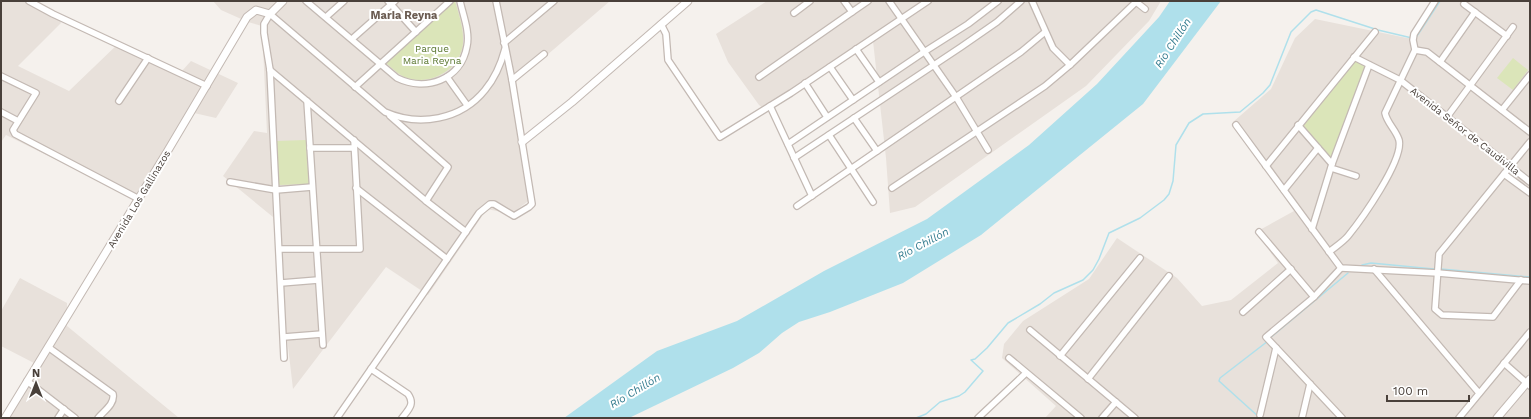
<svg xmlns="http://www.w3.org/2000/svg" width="1531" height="419" font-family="'Work Sans',sans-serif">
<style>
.residential{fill:#e8e1db}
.green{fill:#dbe5b9}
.water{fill:#afe0eb}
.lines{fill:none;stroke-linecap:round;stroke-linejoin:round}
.stream{stroke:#afe0eb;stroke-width:1.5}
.minor-casing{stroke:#c3b9b3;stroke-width:8}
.tertiary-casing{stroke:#c3b9b3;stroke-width:9}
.minor{stroke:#fff;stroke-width:5.5}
.tertiary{stroke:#fff;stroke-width:7}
.labels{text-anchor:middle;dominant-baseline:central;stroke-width:4;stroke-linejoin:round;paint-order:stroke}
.park-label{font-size:10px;fill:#5b7731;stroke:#fff}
.street-label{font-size:10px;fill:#49403a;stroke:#fff}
.neighbourhood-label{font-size:11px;font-weight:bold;fill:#6b5c52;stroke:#fff}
.water-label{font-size:11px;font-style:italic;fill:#337b8e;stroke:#fff}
</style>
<rect width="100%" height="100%" fill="#f5f1ed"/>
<g class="residential">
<path d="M 1,1 L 32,1 L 59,18 L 61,23 L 18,66 L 69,91 L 120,42 L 182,71 L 191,61 L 238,83 L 216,118 L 194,113 L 133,198 L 6,135 L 1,142 Z"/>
<path d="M 213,1 L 610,1 L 511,86 L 531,199 L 511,214 L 487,209 L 428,295 L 386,267 L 293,389 L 273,217 L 223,176 L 254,131 L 267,133 L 262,26 L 248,22 L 221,10 Z"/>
<path d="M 767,1 L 1161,1 L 1149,21 L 1086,86 L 915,207 L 890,213 L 886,158 L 873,41 L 768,112 L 759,105 L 728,62 L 716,34 Z"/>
<path d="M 1438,1 L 1530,1 L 1530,418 L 1045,418 L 1056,406 L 1002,358 L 1004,344 L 1023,321 L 1089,279 L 1117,238 L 1177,278 L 1202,306 L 1231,300 L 1278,263 L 1256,232 L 1294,211 L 1233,122 L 1271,89 L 1295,38 L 1315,19 L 1407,38 L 1418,33 Z"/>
<path d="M 20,278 L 67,303 L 67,326 L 179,418 L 1,418 L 34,363 L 1,346 L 1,311 Z"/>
</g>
<g class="green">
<path d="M 455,1 C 459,15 464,29 463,43 C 461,68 434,84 411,79 C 401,77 394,70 386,63 Z"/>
<path d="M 1513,58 L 1528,70 L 1513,90 L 1497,78 Z"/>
<path d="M 1355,61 L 1365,66 L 1331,158 L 1303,125 Z"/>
<path d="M 306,140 L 309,184 L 279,185 L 276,141 Z"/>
</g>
<path class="water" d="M 1170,1 L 1221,1 L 1143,104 L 981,235 L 903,283 L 830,312 L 799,322 L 782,333 L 759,353 L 733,368 L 629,418 L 564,418 L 657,351 L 737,321 L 824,271 L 927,219 L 1029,145 L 1097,84 L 1159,17 Z"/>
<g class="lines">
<g class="stream">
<path d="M 1415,37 L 1417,36 L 1440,1"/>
<path d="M 1362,265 L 1371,263 L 1434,269"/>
<path d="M 1441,269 L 1530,277"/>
<path d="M 1270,338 L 1348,273"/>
<path d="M 916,418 L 926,414 L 940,402 L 959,396 L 965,392 L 983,371 L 971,360 L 975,359 L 987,348 L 1008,323 L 1040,304 L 1054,293 L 1083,280 L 1093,270 L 1099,259 L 1109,233 L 1140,218 L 1164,200 L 1169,194 L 1173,181 L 1176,145 L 1189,123 L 1203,114 L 1240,112 L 1263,93 L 1270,85 L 1291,32 L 1311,12 L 1316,10 L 1378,30 L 1412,38"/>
<path d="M 1260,418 L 1219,381 L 1220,378 L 1268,341"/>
</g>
<g class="minor-casing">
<g id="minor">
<path d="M 29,1 L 53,14 L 207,86"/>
<path d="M 306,1 L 397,78 C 426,92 461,80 467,46 C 470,32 463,15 460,1"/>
<path d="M 388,1 L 416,32"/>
<path d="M 889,1 L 956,97 L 988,150"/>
<path d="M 1032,1 L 1053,48 L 1070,65"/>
<path d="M 1135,1 L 1145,9"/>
<path d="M 1464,4 L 1507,36"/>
<path d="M 852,12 L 868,1"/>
<path d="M 794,13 L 810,1"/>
<path d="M 326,17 L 344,1"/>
<path d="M 661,24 L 666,34 L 668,60 L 720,137 L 791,93 L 928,1"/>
<path d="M 352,39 L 395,1"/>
<path d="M 504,43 L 554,1"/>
<path d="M 856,49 L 879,82"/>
<path d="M 1415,50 L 1427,52 L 1530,132"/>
<path d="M 1354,57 L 1400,80 L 1530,182"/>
<path d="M 1440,62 L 1475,12"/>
<path d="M 830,67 L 853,100"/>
<path d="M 270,70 L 426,201 L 466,232"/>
<path d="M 1,76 L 36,93 L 13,130 L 15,134 L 139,199"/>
<path d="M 447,77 L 467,105"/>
<path d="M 759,77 L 852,12 L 844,1"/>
<path d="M 512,80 L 544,54"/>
<path d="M 805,83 L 827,117"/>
<path d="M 355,87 L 450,1"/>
<path d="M 119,101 L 148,58"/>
<path d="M 307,101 L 323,345"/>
<path d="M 770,106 L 812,196"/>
<path d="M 1502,110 L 1530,75"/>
<path d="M 1,112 L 18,121"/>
<path d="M 390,116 L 448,167 L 426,201"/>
<path d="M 1447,117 L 1513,27"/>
<path d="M 854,118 L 877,151"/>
<path d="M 1236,125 L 1341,268 L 1438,273 L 1530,281"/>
<path d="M 1298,125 L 1332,164"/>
<path d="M 829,135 L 873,202"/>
<path d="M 788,144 L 924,52 L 968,24 L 998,1"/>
<path d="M 310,148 L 354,148"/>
<path d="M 794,158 L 961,47 L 997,22 L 1021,1"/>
<path d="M 1266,166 L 1375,32"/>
<path d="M 1331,168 L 1356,176"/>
<path d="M 1504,174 L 1530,193"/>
<path d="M 230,182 L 276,190 L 312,187"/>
<path d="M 356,188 L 447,259"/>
<path d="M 892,188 L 1045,86 L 1070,65 L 1136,2"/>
<path d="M 1284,190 L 1318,148"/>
<path d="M 797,206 L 1021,52 L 1045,32"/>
<path d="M 1312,229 L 1332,164 L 1369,65"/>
<path d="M 1259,232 L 1314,297"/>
<path d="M 279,249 L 360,249 L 354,140"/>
<path d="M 1329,252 C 1335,247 1343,242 1348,236 C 1361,220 1404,160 1399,140 C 1396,130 1387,123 1385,113 L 1415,50 L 1413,40 L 1414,34 L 1435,1"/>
<path d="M 1341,268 L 1314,297 L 1266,337 L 1342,418"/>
<path d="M 1374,269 L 1479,393"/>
<path d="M 1521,280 L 1493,317 L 1442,315 L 1435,309 L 1439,254 L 1530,142"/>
<path d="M 281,283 L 318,280"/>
<path d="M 1243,312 L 1291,269"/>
<path d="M 1030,330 L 1135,418"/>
<path d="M 284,337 L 322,334"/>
<path d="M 48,347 L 113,394 C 115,404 104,411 98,418"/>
<path d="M 1060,356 L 1140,258"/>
<path d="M 284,358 L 270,70 L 264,33 L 264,24 L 270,14 L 385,112 C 419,127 461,120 485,90 C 495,78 501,64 505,49"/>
<path d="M 1009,358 L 1081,418"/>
<path d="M 1504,363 L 1530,386"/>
<path d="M 371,369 L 408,394 C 415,404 409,409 402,418"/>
<path d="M 1088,379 L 1169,276"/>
<path d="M 27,381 L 75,418"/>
<path d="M 1260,415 L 1276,348"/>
<path d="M 58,418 L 64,409"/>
<path d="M 337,418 L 479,213 L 490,204 L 494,204 L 514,216 L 529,207 L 532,204 L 512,80 L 496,1"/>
<path d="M 978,418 L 1026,373"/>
<path d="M 1102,418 L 1116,402"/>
<path d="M 1302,418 L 1310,384"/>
<path d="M 1459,418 L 1530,332"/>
</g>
</g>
<g class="tertiary-casing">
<g id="tertiary">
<path d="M 522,142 L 572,102 L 688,1"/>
<path d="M 5,418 L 167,152 L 247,17 L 256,10 L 270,14 L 283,1"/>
<path d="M 1497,418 L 1530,379"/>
</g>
</g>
<use href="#minor" class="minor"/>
<use href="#tertiary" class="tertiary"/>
</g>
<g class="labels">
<g class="park-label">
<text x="432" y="48">Parque<tspan x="432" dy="12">Maria Reyna</tspan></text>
</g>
<g class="street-label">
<text transform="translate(1465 131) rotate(38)">Avenida Señor de Caudivilla</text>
<text transform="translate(139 199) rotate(-59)">Avenida Los Gallinazos</text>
</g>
<g class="neighbourhood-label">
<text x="404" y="15">Maria Reyna</text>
</g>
<g class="water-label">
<text transform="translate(1173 43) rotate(-57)">Río Chillón</text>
<text transform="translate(923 244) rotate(-28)">Río Chillón</text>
<text transform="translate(635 391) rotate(-31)">Río Chillón</text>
</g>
</g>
<rect width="1531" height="419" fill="none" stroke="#49403a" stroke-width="4"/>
<g transform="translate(36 383)" stroke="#ffffff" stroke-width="3" paint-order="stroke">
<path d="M0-3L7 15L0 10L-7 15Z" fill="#49403a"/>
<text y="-6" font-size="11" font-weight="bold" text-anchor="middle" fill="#49403a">N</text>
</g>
<path d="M1387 395v6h82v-6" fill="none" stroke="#49403a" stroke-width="2"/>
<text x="1393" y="395" font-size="12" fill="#49403a" stroke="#ffffff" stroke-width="3" paint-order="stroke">100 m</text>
</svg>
